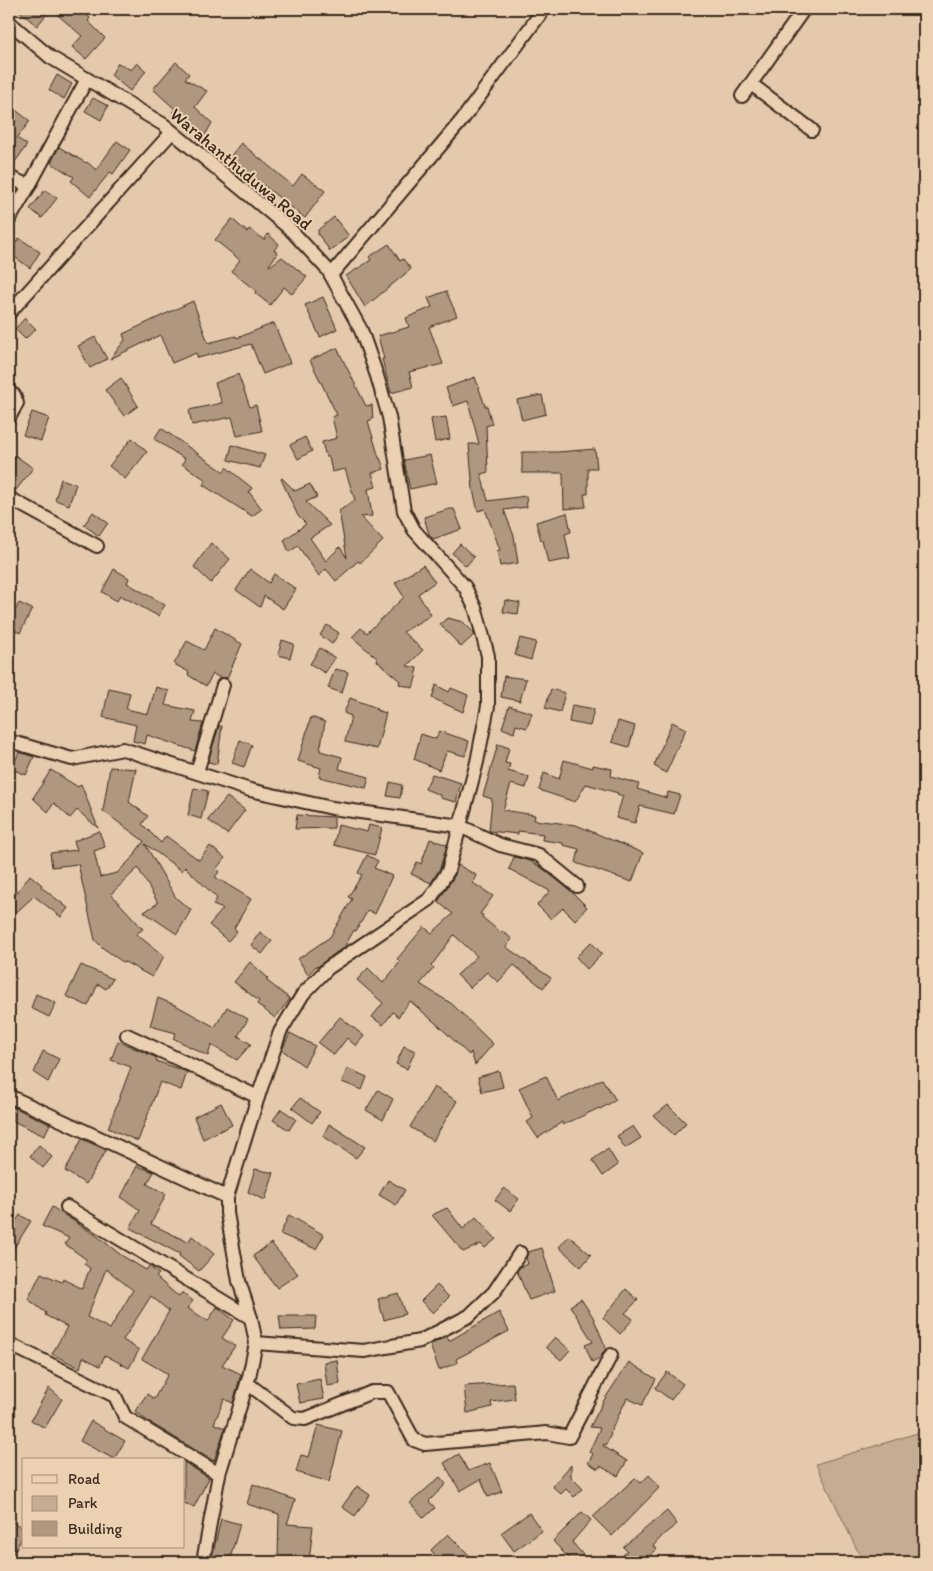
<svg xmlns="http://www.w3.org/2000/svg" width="933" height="1571" font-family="Itim,sans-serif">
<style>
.green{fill:#c5ac92;stroke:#806b58}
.building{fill:#b09880;stroke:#3b2a1e;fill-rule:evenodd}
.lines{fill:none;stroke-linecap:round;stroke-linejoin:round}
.street-casing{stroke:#3b2a1e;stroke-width:16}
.street{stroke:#ebd0b2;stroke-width:12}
.labels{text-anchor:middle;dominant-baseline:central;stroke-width:4;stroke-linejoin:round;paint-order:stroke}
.street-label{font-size:18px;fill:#3b2a1e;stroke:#ebd0b2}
</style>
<rect width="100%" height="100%" fill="#e4c9ac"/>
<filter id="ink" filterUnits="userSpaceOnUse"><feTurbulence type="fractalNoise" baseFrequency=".02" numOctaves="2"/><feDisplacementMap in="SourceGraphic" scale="10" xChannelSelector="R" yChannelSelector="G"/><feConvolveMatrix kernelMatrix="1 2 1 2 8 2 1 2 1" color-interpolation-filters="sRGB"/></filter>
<g filter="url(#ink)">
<path class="green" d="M 924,1431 L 924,1562 L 863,1562 L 816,1464 Z"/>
<g class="building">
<path d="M 17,9 L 79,9 L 90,18 L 88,21 L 105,38 L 86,59 L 72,47 L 82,36 L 51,9 L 37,26 Z"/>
<path d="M 176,62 L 189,74 L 185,79 L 207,91 L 195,107 L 212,123 L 204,137 L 172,112 L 175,109 L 153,89 Z"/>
<path d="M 118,63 L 131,70 L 137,63 L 146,71 L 130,91 L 111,75 Z"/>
<path d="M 57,75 L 72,84 L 64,99 L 49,90 Z"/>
<path d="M 93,98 L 108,106 L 101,120 L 85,111 Z"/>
<path d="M 9,105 L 30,121 L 17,138 L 27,145 L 10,169 Z"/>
<path d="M 117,141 L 130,150 L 113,174 L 110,172 L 90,197 L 71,181 L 74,177 L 51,163 L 59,147 L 86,163 L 87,162 L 96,170 Z"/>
<path d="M 241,143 L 293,186 L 302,174 L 325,191 L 305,218 L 229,158 Z"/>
<path d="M 45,190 L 57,198 L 42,218 L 30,209 Z"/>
<path d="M 334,217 L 349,236 L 330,251 L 318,234 L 318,230 Z"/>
<path d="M 232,219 L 247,232 L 249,229 L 264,240 L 268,234 L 279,244 L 274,250 L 278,253 L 269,265 L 270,266 L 282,257 L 307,277 L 292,294 L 284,287 L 270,305 L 255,293 L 256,291 L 231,271 L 240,260 L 215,240 Z"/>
<path d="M 19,238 L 40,252 L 30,268 L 9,253 Z"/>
<path d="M 389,244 L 400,261 L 403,259 L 411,269 L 365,307 L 346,276 L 371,260 L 369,257 Z"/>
<path d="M 446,291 L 457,316 L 429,327 L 443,364 L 409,372 L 413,387 L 391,393 L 382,359 L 384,359 L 378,336 L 409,327 L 406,318 L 432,307 L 428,298 Z"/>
<path d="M 323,297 L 337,329 L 320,337 L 305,305 Z"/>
<path d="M 193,301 L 208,343 L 236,336 L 237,338 L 274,323 L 290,363 L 263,374 L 251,344 L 198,358 L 196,353 L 172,363 L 160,335 L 110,359 L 125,340 L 123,334 Z"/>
<path d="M 25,318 L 36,329 L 25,339 L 15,329 Z"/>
<path d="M 95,337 L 107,359 L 90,368 L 78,346 Z"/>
<path d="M 337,348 L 366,406 L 372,405 L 373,419 L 368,421 L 379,458 L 380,458 L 384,469 L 372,473 L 376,487 L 368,489 L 372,516 L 361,517 L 383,541 L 360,563 L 358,561 L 336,581 L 326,569 L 319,576 L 298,546 L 289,552 L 284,540 L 306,524 L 298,516 L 281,479 L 282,478 L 295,491 L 310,484 L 317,497 L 306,502 L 330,525 L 310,538 L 326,561 L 340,547 L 347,558 L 339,511 L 355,500 L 345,469 L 332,472 L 329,457 L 326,457 L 322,442 L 337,438 L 332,417 L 337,415 L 310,360 Z"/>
<path d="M 238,374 L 250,407 L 256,405 L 262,431 L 237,436 L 232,417 L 192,425 L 189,410 L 222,403 L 215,383 Z"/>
<path d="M 475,377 L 485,406 L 487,406 L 492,424 L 486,426 L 488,472 L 481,474 L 488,501 L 526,496 L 527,507 L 504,510 L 514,536 L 518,563 L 500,566 L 497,551 L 500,550 L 485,509 L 478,511 L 473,490 L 469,444 L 479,444 L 468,401 L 453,406 L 446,388 Z"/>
<path d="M 121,378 L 138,406 L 124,416 L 105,390 Z"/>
<path d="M 542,395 L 546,414 L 522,420 L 517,400 Z"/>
<path d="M 32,412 L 49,418 L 41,441 L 23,435 Z"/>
<path d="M 446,417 L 450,439 L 435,442 L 431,419 Z"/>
<path d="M 161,428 L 224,472 L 226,467 L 252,488 L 249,492 L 262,509 L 252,516 L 203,485 L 206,480 L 182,464 L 185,459 L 154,439 Z"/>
<path d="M 305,437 L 312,451 L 298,459 L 290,445 Z"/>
<path d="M 132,438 L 147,452 L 125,479 L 109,466 Z"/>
<path d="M 232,445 L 265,455 L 260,468 L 228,460 Z"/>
<path d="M 595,449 L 597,468 L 588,468 L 588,494 L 584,494 L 586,507 L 564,509 L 563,473 L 522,473 L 522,452 L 558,452 Z"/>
<path d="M 430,455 L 437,483 L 410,489 L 404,460 Z"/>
<path d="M 12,456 L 16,456 L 33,468 L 16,490 L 9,485 L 9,460 Z"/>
<path d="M 61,479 L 76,484 L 69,505 L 55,500 Z"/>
<path d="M 449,509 L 454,509 L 462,529 L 433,539 L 429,534 L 424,517 Z"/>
<path d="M 93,512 L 108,523 L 99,536 L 84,525 Z"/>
<path d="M 567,513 L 571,532 L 565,534 L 570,559 L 548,563 L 543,540 L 541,540 L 536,522 Z"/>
<path d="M 211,543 L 230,559 L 211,583 L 194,567 Z"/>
<path d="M 460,544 L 474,557 L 466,566 L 452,553 Z"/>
<path d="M 423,565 L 435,582 L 418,594 L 431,615 L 403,632 L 423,650 L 407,666 L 417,668 L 416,673 L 417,674 L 413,688 L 399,684 L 400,681 L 377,661 L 378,659 L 352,637 L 361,628 L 367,633 L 404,597 L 395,583 Z"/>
<path d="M 114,569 L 129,578 L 127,583 L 165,605 L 158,616 L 120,595 L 117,601 L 102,592 Z"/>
<path d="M 250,569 L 269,583 L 274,574 L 296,589 L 283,609 L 264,596 L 260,607 L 236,590 Z"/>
<path d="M 505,600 L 520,603 L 518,614 L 503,612 Z"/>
<path d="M 19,603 L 32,609 L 20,633 L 9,627 L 9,623 Z"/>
<path d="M 448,618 L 463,622 L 474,633 L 474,635 L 461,647 L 440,624 Z"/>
<path d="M 327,625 L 339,633 L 332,644 L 320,635 Z"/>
<path d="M 215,628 L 242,644 L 227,678 L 220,678 L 213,674 L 206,686 L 188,675 L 189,672 L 174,664 L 187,641 L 204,650 Z"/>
<path d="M 520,638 L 536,642 L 531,660 L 515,655 Z"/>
<path d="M 282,640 L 294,644 L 290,658 L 278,655 Z"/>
<path d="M 320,648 L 335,658 L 325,673 L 310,664 Z"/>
<path d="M 335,669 L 348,672 L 342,693 L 328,688 Z"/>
<path d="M 504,676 L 526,679 L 520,701 L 501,697 Z"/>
<path d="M 436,685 L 449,692 L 451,688 L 468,695 L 463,712 L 432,698 Z"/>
<path d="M 156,687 L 169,691 L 165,705 L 195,711 L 192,722 L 203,723 L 195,751 L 147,735 L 145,744 L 133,741 L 136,725 L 103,717 L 109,688 L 130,693 L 126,709 L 148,714 Z"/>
<path d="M 551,689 L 565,693 L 560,712 L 545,708 Z"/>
<path d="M 350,698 L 377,708 L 376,710 L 386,713 L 377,749 L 345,742 L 351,716 L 344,713 Z"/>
<path d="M 572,705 L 594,709 L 590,726 L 569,722 Z"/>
<path d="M 509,706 L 532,713 L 527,728 L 516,725 L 514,733 L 502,728 Z"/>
<path d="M 311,717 L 325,722 L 320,751 L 342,757 L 339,769 L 369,777 L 366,788 L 319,777 L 321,768 L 298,761 Z"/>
<path d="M 618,721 L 635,726 L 629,747 L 612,742 Z"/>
<path d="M 672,722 L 686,729 L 666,773 L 654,766 Z"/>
<path d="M 219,726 L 222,726 L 217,764 L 208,762 Z"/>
<path d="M 439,731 L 469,741 L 465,756 L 447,751 L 439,770 L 414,759 L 421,734 L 436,739 Z"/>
<path d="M 240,740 L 252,745 L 244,767 L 232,763 Z"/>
<path d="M 498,744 L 509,748 L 505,763 L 510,764 L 508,771 L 529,777 L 526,788 L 511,784 L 503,810 L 535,815 L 534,820 L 576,825 L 643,853 L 632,882 L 576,863 L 579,849 L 563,845 L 563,843 L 542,840 L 543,834 L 518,831 L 518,834 L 489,831 L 492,799 L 483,796 Z"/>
<path d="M 19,752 L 34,757 L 26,775 L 12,769 Z"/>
<path d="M 564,760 L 593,768 L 593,765 L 612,769 L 611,776 L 639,784 L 637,789 L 667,798 L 668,792 L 680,795 L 674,814 L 640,806 L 635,823 L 616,818 L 623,796 L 617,794 L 618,793 L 586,784 L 575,802 L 539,790 L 544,773 L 559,779 Z"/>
<path d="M 110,767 L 136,769 L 129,802 L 148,816 L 142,824 L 161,843 L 166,836 L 199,860 L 210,846 L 225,858 L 216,869 L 219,872 L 215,877 L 251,899 L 234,928 L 237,931 L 228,941 L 209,925 L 223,909 L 213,905 L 217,898 L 185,867 L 182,871 L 145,844 L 176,898 L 191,910 L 177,934 L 144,912 L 158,903 L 138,868 L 111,894 L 143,929 L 136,934 L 164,956 L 152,977 L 125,962 L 124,963 L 103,948 L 95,940 L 78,864 L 52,867 L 50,853 L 77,850 L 74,841 L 99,831 L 105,847 L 94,851 L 100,877 L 117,873 L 136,854 L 135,853 L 144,841 L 103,811 Z"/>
<path d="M 51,770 L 78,787 L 81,784 L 98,828 L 77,810 L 70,818 L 54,803 L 48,812 L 33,798 Z"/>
<path d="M 432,774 L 461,783 L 456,802 L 440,798 L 440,795 L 425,789 Z"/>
<path d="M 390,782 L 402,785 L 400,798 L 387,796 Z"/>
<path d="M 194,788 L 208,791 L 201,819 L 188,815 Z"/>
<path d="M 227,797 L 245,810 L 227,834 L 208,820 Z"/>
<path d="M 297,815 L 334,817 L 334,828 L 295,829 Z"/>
<path d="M 338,825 L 367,832 L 369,825 L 382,828 L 375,855 L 334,845 Z"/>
<path d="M 430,839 L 447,845 L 440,868 L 431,883 L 411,874 L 417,862 L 421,864 Z"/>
<path d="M 367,855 L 378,861 L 374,868 L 392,876 L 375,914 L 368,910 L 356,931 L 354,930 L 345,946 L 317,967 L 316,966 L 308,975 L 298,959 L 330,937 L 352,899 L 348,897 L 362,875 L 358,873 Z"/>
<path d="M 514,857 L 530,861 L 542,868 L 572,892 L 587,907 L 575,920 L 563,908 L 551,919 L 537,905 L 550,891 L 509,869 Z"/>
<path d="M 458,865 L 476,875 L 473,883 L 493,896 L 480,914 L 483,915 L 482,917 L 501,933 L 502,931 L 512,939 L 506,947 L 551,978 L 543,988 L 514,965 L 498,982 L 487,972 L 470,988 L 457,975 L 477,956 L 454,935 L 431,966 L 434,968 L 420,984 L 452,1004 L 493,1044 L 475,1065 L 471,1052 L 469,1055 L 439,1026 L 410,1001 L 398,1017 L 393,1012 L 383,1025 L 372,1017 L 383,1003 L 357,980 L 368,968 L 383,983 L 400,962 L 397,959 L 424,927 L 432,933 L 453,914 L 438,902 L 455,875 Z"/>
<path d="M 30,875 L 42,885 L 41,887 L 68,908 L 61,917 L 34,896 L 9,919 L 9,903 Z"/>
<path d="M 260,932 L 272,941 L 262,954 L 251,945 Z"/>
<path d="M 591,942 L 602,954 L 587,969 L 576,957 Z"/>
<path d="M 250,962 L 268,978 L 266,980 L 290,999 L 275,1018 L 257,1004 L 259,1001 L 234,982 Z"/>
<path d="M 81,965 L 113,979 L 106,989 L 98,984 L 88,1006 L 66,996 Z"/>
<path d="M 36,994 L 56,1003 L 49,1017 L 31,1008 Z"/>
<path d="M 158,998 L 177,1006 L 215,1027 L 227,1007 L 248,1019 L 238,1036 L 251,1044 L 237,1060 L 211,1045 L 208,1056 L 173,1038 L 176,1033 L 150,1026 Z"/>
<path d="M 340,1017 L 364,1036 L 356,1046 L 347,1038 L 334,1055 L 318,1043 Z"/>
<path d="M 290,1033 L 315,1046 L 304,1066 L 282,1050 Z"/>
<path d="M 118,1041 L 157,1058 L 156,1061 L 187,1072 L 181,1090 L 160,1082 L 138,1141 L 108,1128 L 131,1067 L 111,1060 Z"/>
<path d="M 404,1046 L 415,1051 L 407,1069 L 396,1064 Z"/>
<path d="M 43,1051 L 59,1059 L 48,1082 L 34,1073 Z"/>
<path d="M 347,1068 L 367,1077 L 362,1090 L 342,1082 Z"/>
<path d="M 499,1071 L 503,1087 L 482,1092 L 478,1077 Z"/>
<path d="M 546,1076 L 558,1101 L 602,1079 L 616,1100 L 600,1109 L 599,1108 L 563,1125 L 562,1122 L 538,1138 L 527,1122 L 533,1118 L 519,1088 Z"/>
<path d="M 434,1087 L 457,1101 L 433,1141 L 410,1127 Z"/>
<path d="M 378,1090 L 393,1099 L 383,1120 L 366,1110 Z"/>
<path d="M 300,1098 L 320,1112 L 312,1123 L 292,1108 Z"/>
<path d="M 221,1103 L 232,1125 L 203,1139 L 194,1117 Z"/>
<path d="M 9,1105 L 50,1124 L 44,1136 L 9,1119 Z"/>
<path d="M 668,1105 L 686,1123 L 674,1135 L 654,1116 Z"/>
<path d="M 281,1109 L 296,1119 L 289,1130 L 273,1120 Z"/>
<path d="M 329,1124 L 365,1147 L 356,1158 L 323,1136 Z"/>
<path d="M 633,1126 L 641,1138 L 625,1148 L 617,1136 Z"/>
<path d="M 82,1139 L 106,1150 L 86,1184 L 65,1171 Z"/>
<path d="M 39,1145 L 52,1157 L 43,1168 L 30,1156 Z"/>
<path d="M 608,1149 L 618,1165 L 603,1176 L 592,1160 Z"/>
<path d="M 137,1166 L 154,1172 L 147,1184 L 166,1194 L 151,1224 L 188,1242 L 192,1236 L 214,1254 L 199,1271 L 179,1256 L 180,1254 L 130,1228 L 140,1210 L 121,1197 Z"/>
<path d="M 255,1169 L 274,1173 L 265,1200 L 248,1192 Z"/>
<path d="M 388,1180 L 405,1190 L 396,1205 L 379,1195 Z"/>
<path d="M 504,1188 L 519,1199 L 510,1211 L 495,1200 Z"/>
<path d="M 52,1207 L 97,1236 L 121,1255 L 146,1270 L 149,1266 L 159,1274 L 156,1277 L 179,1297 L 182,1293 L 193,1301 L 187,1308 L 208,1321 L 217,1307 L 234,1320 L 222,1338 L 235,1346 L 222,1365 L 241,1374 L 233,1403 L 224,1399 L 214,1424 L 225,1428 L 214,1461 L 149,1422 L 135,1411 L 147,1394 L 154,1399 L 168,1374 L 142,1359 L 169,1311 L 151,1296 L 123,1340 L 139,1350 L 129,1368 L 105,1355 L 100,1366 L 83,1357 L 80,1368 L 52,1354 L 67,1327 L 45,1315 L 46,1313 L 28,1299 L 41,1273 L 62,1282 L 63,1279 L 82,1289 L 90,1268 L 84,1264 L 87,1260 L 65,1244 L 69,1238 L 42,1226 ZM 106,1269 L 133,1290 L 110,1329 L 87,1317 Z"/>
<path d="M 447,1208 L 463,1229 L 476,1217 L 496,1239 L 485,1248 L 481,1244 L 463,1252 L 432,1215 Z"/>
<path d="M 20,1215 L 31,1221 L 9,1256 L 9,1232 Z"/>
<path d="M 289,1215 L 324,1235 L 316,1249 L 280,1234 Z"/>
<path d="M 569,1236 L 591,1255 L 581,1267 L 559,1247 Z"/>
<path d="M 271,1243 L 298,1274 L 277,1288 L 253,1256 Z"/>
<path d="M 542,1248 L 555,1291 L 529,1300 L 517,1271 L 520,1267 L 528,1264 L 526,1258 L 528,1252 Z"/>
<path d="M 437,1285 L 449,1297 L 433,1313 L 421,1301 Z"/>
<path d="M 626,1289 L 638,1300 L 625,1313 L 633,1319 L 620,1334 L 603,1318 Z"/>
<path d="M 398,1293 L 405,1314 L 384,1320 L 378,1299 Z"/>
<path d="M 581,1299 L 593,1317 L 606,1348 L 600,1358 L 592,1362 L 585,1345 L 593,1342 L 570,1306 Z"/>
<path d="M 499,1312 L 509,1331 L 456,1359 L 457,1363 L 439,1370 L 430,1345 L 447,1336 L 449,1341 Z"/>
<path d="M 279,1316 L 316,1316 L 315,1329 L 281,1330 Z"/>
<path d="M 555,1337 L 570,1350 L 561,1360 L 546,1347 Z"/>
<path d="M 337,1360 L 340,1384 L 327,1386 L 324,1362 Z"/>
<path d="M 629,1362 L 656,1379 L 642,1405 L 627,1398 L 610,1433 L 611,1434 L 606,1445 L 604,1444 L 603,1446 L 627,1461 L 618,1476 L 600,1466 L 598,1469 L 588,1463 L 593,1454 L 589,1452 L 600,1428 L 590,1427 L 604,1400 Z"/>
<path d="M 667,1372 L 683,1384 L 671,1400 L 655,1388 Z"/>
<path d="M 320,1379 L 324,1399 L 300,1403 L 296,1384 Z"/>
<path d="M 513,1383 L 515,1399 L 491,1402 L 492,1407 L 467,1413 L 464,1386 Z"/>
<path d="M 49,1388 L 62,1399 L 45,1428 L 31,1420 Z"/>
<path d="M 91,1421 L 125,1441 L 114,1459 L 80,1441 Z"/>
<path d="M 318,1425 L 342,1431 L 329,1482 L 296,1472 L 301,1455 L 309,1457 Z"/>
<path d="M 459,1454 L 468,1471 L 490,1463 L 502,1492 L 488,1497 L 481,1479 L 460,1491 L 444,1463 Z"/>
<path d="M 184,1462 L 209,1478 L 194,1507 L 184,1503 Z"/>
<path d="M 571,1465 L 571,1477 L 583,1489 L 574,1497 L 566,1489 L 561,1494 L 552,1486 Z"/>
<path d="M 649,1475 L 660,1487 L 612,1536 L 593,1517 L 635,1478 L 641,1483 Z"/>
<path d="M 440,1477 L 446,1484 L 429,1501 L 435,1508 L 424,1518 L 410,1503 Z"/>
<path d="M 253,1484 L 295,1500 L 287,1524 L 313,1526 L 309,1561 L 278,1560 L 279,1514 L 247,1504 Z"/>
<path d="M 357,1486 L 370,1495 L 355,1516 L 342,1507 Z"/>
<path d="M 667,1511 L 677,1524 L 663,1535 L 653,1546 L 657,1549 L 648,1558 L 646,1556 L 641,1562 L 617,1562 L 627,1551 L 623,1547 Z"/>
<path d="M 582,1512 L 591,1520 L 572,1542 L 589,1562 L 572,1562 L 553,1541 Z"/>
<path d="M 529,1513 L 542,1531 L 514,1551 L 501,1533 Z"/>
<path d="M 9,1519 L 24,1529 L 24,1535 L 9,1560 Z"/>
<path d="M 221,1519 L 240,1524 L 229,1562 L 211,1562 Z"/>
<path d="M 448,1534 L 476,1562 L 440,1562 L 431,1550 Z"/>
</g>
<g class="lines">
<g class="street-casing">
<g id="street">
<path d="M 9,22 L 50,57 L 164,125 L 289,228 L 328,270 L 361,330 L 377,376 L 389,417 L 404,511 L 414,530 L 465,587 L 476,610 L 488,656 L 488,706 L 477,762 L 448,871 L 430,899 L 328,968 L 303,994 L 280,1032 L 258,1097 L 227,1197 L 227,1213 L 239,1281 L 251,1318 L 256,1343 L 249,1377 L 219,1474 L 203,1562"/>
<path d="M 751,84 L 812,130"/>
<path d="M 742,96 L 804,9"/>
<path d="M 9,177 L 29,186"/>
<path d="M 9,220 L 29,186 L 87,79"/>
<path d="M 331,275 L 462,120 L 544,9"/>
<path d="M 9,313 L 172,132"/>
<path d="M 9,393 L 14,395 L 17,403 L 9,418"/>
<path d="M 9,498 L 97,546"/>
<path d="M 9,741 L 72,759 L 123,749 L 250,790 L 332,808 L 460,826 L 500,845 L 539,855 L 577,886"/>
<path d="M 197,772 L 223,685"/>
<path d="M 127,1035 L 258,1097"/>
<path d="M 9,1096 L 227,1197"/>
<path d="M 67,1207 L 251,1318"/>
<path d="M 256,1343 L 364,1351 L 420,1341 L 469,1316 L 494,1292 L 520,1253"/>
<path d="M 9,1344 L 115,1396 L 125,1417 L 219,1474"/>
<path d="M 247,1383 L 293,1418 L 305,1419 L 372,1392 L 388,1392 L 414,1440 L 425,1444 L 547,1433 L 569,1437 L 611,1355"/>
</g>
</g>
<use href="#street" class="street"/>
</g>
</g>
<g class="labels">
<g class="street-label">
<text transform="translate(241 169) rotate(40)">Warahanthuduwa Road</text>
</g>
</g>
<rect width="933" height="1571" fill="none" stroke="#ebd0b2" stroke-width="30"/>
<rect x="15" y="15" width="903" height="1541" fill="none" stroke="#3b2a1e" stroke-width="2" filter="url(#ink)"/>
<rect x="22" y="1458" width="162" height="90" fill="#ebd0b2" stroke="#a58e77"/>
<rect x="32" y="1475" width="25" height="8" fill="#ebd0b2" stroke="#a58e77"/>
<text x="68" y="1484" font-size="15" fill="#3b2a1e">Road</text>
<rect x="32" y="1496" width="25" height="15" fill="#c5ac92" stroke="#a58e77"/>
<text x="68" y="1508" font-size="15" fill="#3b2a1e">Park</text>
<rect x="32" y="1521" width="25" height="15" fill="#b09880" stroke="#a58e77"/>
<text x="68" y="1534" font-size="15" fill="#3b2a1e">Building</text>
</svg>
